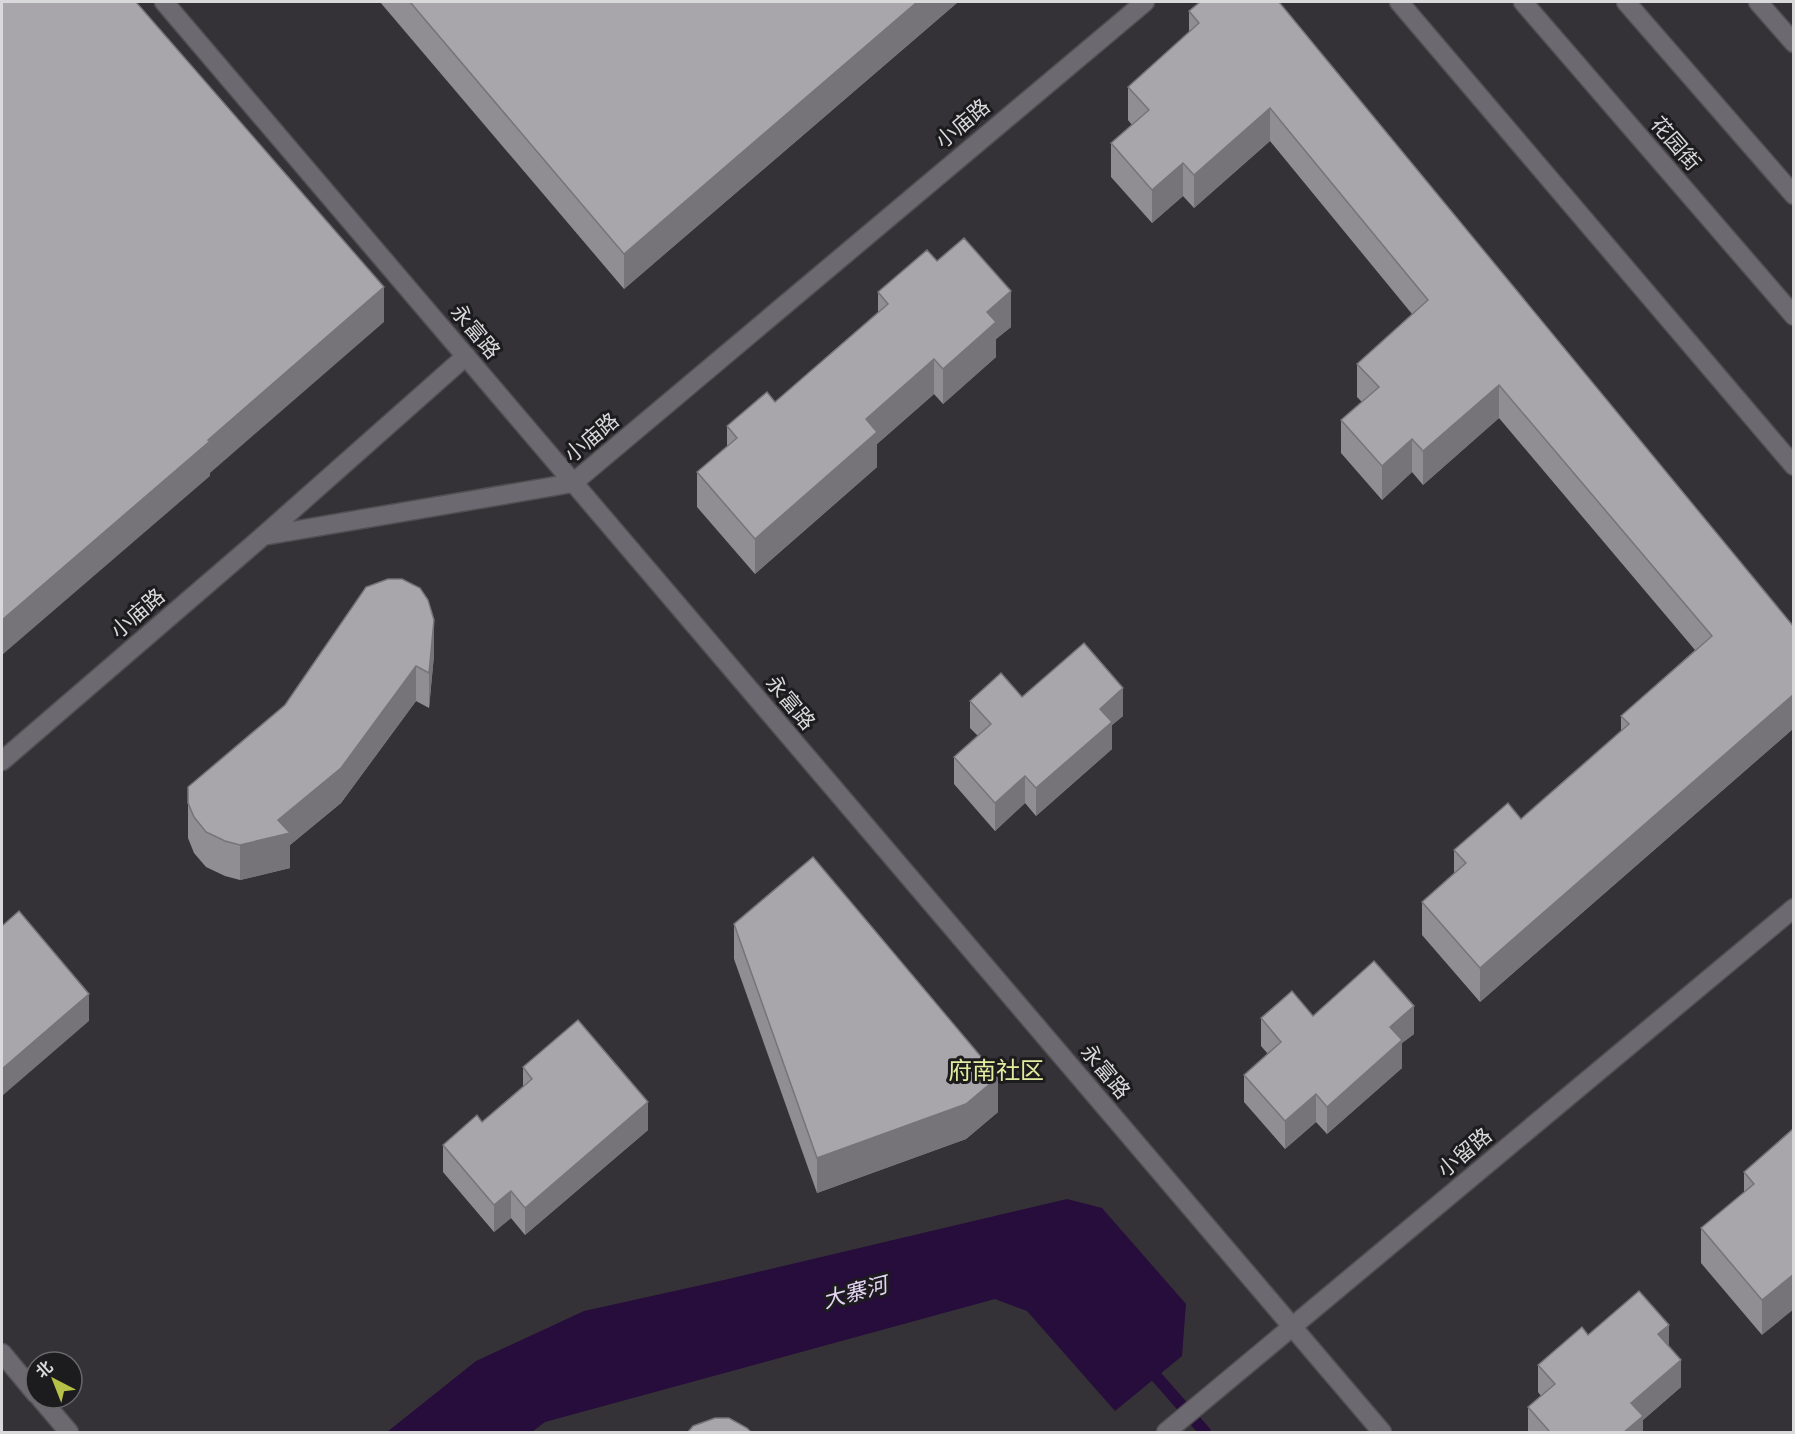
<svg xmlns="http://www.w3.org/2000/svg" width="1795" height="1434" font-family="'Alegreya Sans','Noto Sans SC',sans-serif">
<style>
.water{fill:#260d3b}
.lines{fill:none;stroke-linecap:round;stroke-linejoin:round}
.stream{stroke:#260d3b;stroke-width:12}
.street-casing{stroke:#514f54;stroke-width:21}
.secondary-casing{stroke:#514f54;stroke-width:21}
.street{stroke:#6c6a70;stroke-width:18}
.secondary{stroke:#6c6a70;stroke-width:18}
.wall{fill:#908e93}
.shaded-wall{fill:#767478}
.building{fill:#a8a5ab;stroke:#767478;stroke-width:1.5}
.labels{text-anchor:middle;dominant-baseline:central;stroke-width:6;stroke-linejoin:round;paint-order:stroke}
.street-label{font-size:21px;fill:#d9d8db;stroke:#1c1b1d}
.water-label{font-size:22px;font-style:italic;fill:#e3d4f4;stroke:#1c1b1d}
.quarter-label{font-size:24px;fill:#e2ec9e;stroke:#1c1b1d}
</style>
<rect width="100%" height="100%" fill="#353237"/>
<path class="water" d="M 1067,1199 L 1102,1208 L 1186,1304 L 1182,1356 L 1115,1411 L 1027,1311 L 995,1299 L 545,1422 L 532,1432 L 387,1432 L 476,1361 L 584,1311 L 724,1280 Z"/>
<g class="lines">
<path class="stream" d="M 1147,1366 L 1205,1432"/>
<g class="street-casing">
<g id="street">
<path d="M 164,2 L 1382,1432"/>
<path d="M 263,536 L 466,356"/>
<path d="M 2,761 L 263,536 L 573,483 L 1145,2"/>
</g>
</g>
<g class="secondary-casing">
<g id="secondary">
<path d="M 1399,2 L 1794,466"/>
<path d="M 1523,2 L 1794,316"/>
<path d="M 1626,2 L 1794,195"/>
<path d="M 1758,2 L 1794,43"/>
<path d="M 2,1353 L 36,1394"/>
<path d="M 40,1398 L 69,1432"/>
<path d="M 1166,1432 L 1794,908"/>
</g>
</g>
<use href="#street" class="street"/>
<use href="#secondary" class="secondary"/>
</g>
<g class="wall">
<path d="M 380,2 L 958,2 L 624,289 Z"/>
<path d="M 1189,11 L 1794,627 L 1794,728 L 1480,1002 L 1422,935 L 1422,902 L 1454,873 L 1454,850 L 1521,819 L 1621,731 L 1621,716 L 1695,650 L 1499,418 L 1423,485 L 1412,472 L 1382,500 L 1341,453 L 1341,420 L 1362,402 L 1357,397 L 1357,364 L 1412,314 L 1270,141 L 1194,208 L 1183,196 L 1152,223 L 1111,177 L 1111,143 L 1132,125 L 1128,120 L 1128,87 L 1189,32 Z"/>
<path d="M 937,261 L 1011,327 L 996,339 L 996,357 L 943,404 L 934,394 L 877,444 L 877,467 L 755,574 L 697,507 L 697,472 L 727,446 L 727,426 L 775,402 L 878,312 L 878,292 Z"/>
<path d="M 434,655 L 429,708 L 416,701 L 341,803 L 290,845 L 290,868 L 240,880 L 225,876 L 206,867 L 194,853 L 188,838 L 188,787 L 285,705 Z"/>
<path d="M 1022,697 L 1123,716 L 1112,725 L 1112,749 L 1036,816 L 1025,803 L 995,831 L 954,784 L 954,757 L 978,736 L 970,728 L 970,701 Z"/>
<path d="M 734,924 L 998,1112 L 966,1139 L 817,1193 L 734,959 Z"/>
<path d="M 1313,1016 L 1414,1034 L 1402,1043 L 1402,1068 L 1327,1134 L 1316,1122 L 1285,1149 L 1244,1102 L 1244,1075 L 1268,1054 L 1261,1046 L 1261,1018 Z"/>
<path d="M 523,1067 L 648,1130 L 525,1235 L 511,1218 L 494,1232 L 443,1172 L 443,1145 L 482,1122 L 523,1087 Z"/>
<path d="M 1793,1129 L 1762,1335 L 1701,1263 L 1701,1228 L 1744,1193 L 1744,1172 Z"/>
<path d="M 1588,1335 L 1669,1346 L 1681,1387 L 1643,1420 L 1643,1432 L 1528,1432 L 1528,1407 L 1541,1396 L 1538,1392 L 1538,1365 Z"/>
</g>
<g class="shaded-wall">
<path d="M 917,2 L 958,2 L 624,289 L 624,254 Z"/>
<path d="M 1270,108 L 1270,141 L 1194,208 L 1194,175 Z"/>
<path d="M 1183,163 L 1183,196 L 1152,223 L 1152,190 Z"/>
<path d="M 384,287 L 384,322 L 210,473 L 210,476 L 2,655 L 2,620 Z"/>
<path d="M 1011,291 L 1011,327 L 996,339 L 996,357 L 943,404 L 943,369 L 987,312 Z"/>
<path d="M 934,359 L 934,394 L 877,444 L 877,467 L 755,574 L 755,539 L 866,419 Z"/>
<path d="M 1499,385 L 1499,418 L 1423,485 L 1423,451 Z"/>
<path d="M 1412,439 L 1412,472 L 1382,500 L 1382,466 Z"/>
<path d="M 434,620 L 434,655 L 429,708 L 429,673 Z"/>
<path d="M 416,666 L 416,701 L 341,803 L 290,845 L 290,868 L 240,880 L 240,845 Z"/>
<path d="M 1123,688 L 1123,716 L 1112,725 L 1112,749 L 1036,816 L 1036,788 L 1100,709 Z"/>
<path d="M 1794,694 L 1794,728 L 1480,1002 L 1480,968 Z"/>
<path d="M 1025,776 L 1025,803 L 995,831 L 995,803 Z"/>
<path d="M 89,994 L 89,1021 L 2,1096 L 2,1069 Z"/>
<path d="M 1414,1006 L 1414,1034 L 1402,1043 L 1402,1068 L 1327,1134 L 1327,1107 L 1390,1027 Z"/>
<path d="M 998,1077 L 998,1112 L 966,1139 L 817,1193 L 817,1158 Z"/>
<path d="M 1316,1094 L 1316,1122 L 1285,1149 L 1285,1121 Z"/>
<path d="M 648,1102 L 648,1130 L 525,1235 L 525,1208 Z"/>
<path d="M 511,1191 L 511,1218 L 494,1232 L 494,1205 Z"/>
<path d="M 1794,1274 L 1794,1309 L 1762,1335 L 1762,1300 Z"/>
<path d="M 1669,1325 L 1669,1352 L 1658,1334 Z"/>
<path d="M 1681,1360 L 1681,1387 L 1643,1420 L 1643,1432 L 1624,1432 L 1631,1403 Z"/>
</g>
<g class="building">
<path d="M 2,2 L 136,2 L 384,287 L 208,440 L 210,441 L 2,620 Z"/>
<path d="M 410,2 L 917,2 L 624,254 Z"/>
<path d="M 1200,2 L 1279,2 L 1794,627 L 1794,694 L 1480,968 L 1422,902 L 1466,863 L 1454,850 L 1508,803 L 1521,819 L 1629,724 L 1621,716 L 1712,636 L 1499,385 L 1423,451 L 1412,439 L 1382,466 L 1341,420 L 1379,387 L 1357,364 L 1428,300 L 1270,108 L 1194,175 L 1183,163 L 1152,190 L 1111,143 L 1149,110 L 1128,87 L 1199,23 L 1189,11 Z"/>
<path d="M 964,238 L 1011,291 L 987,312 L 996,322 L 943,369 L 934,359 L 866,419 L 877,432 L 755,539 L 697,472 L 737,438 L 727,426 L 767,392 L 775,402 L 888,304 L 878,292 L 927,250 L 937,261 Z"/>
<path d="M 388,579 L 402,579 L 420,588 L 428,600 L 434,620 L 429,673 L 416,666 L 341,768 L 278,820 L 290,833 L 240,845 L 225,841 L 206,832 L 194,817 L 188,803 L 188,787 L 285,705 L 366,587 Z"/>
<path d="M 1084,643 L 1123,688 L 1100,709 L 1112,722 L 1036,788 L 1025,776 L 995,803 L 954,757 L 991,724 L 970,701 L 1001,673 L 1022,697 Z"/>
<path d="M 813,857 L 998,1077 L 966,1104 L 817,1158 L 734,924 Z"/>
<path d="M 19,911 L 89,994 L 2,1069 L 2,926 Z"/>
<path d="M 1374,961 L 1414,1006 L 1390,1027 L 1402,1040 L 1327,1107 L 1316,1094 L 1285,1121 L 1244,1075 L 1281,1042 L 1261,1018 L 1292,991 L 1313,1016 Z"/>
<path d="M 578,1020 L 648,1102 L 525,1208 L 511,1191 L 494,1205 L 443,1145 L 477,1115 L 482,1122 L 532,1079 L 523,1067 Z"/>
<path d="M 1793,1129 L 1794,1274 L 1762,1300 L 1701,1228 L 1754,1184 L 1744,1172 Z"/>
<path d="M 1639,1291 L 1669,1325 L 1658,1334 L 1681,1360 L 1631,1403 L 1643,1416 L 1624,1432 L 1550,1432 L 1528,1407 L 1555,1384 L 1538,1365 L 1582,1327 L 1588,1335 Z"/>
<path d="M 715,1418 L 729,1418 L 747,1428 L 751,1432 L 688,1432 L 693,1426 Z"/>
</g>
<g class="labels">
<g class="street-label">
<text transform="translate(963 124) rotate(-40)">小庙路</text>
<text transform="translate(1675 144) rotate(49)">花园街</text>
<text transform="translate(475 332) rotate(50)">永富路</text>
<text transform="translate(592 438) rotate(-40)">小庙路</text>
<text transform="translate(138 614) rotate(-41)">小庙路</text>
<text transform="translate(790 703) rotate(50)">永富路</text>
<text transform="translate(1105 1072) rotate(50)">永富路</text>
<text transform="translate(1465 1153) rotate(-40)">小留路</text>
</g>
<g class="water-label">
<text transform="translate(855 1293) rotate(-15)">大寨河</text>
</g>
<g class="quarter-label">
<text x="996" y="1072">府南社区</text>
</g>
</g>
<rect width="1795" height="1434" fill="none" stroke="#d9d8db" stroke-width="6"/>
<g transform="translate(54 1380) rotate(318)"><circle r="28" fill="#1c1b1d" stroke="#686769" stroke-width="1.5"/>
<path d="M0-4.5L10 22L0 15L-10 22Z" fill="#b6c148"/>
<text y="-9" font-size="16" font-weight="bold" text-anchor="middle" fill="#d9d8db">北</text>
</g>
</svg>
